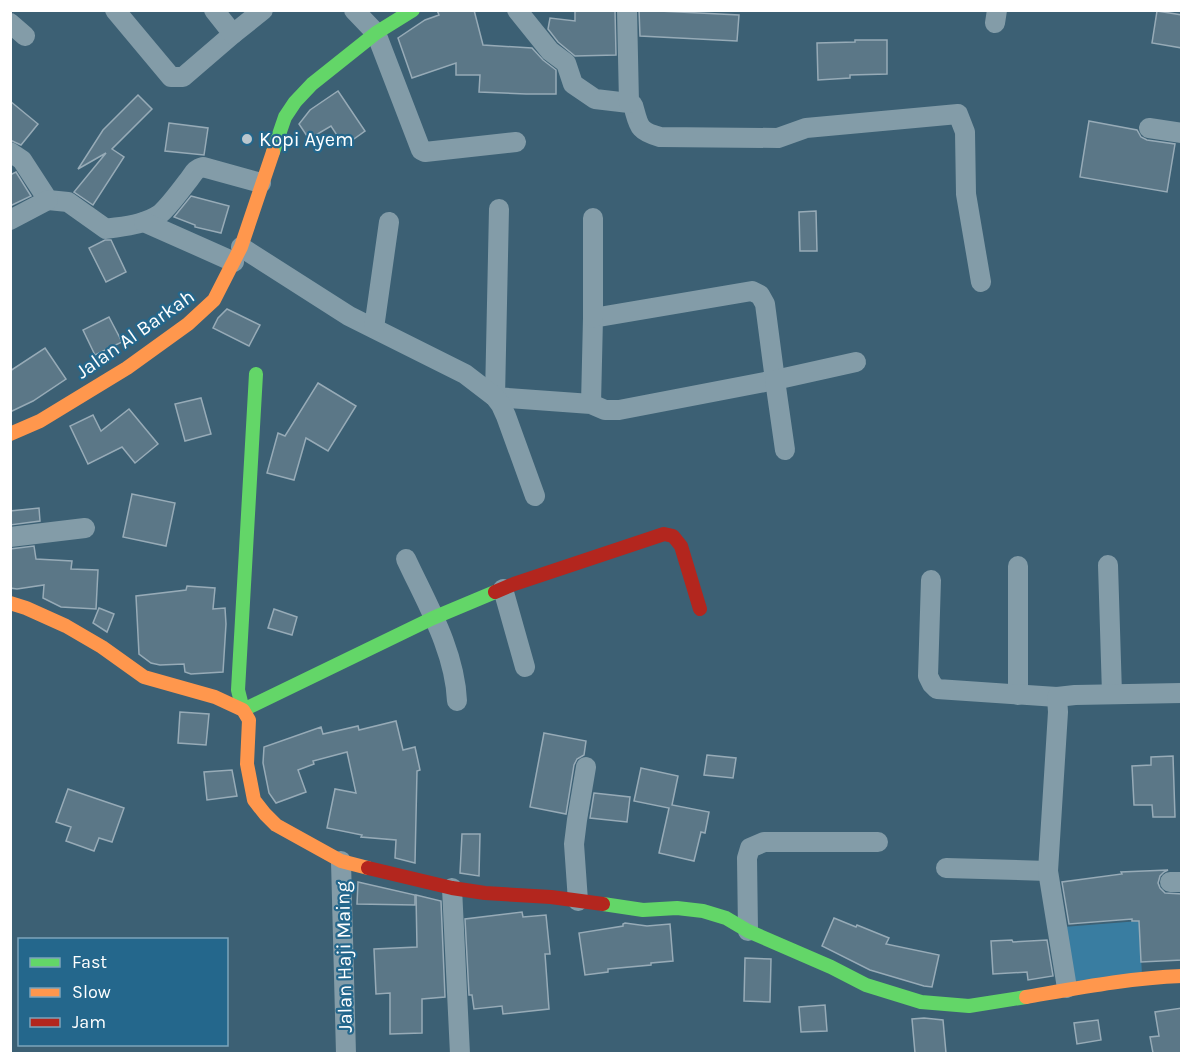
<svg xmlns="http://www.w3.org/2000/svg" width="1192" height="1064" font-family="Karla,sans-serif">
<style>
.green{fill:#397da1}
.building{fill:#5b7787;stroke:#97abb7;stroke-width:1.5}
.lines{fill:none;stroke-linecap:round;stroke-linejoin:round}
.street{stroke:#839ca8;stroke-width:20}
.fast{stroke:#63d668;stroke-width:14}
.slow{stroke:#ff974d;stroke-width:14}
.jam{stroke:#b3261e;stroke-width:14}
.poi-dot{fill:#bbc7ce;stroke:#24678c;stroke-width:2}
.labels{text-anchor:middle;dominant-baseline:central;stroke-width:4.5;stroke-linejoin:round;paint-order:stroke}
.poi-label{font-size:20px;fill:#fff;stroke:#24678c;text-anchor:start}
.street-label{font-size:20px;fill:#fff;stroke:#24678c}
</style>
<rect width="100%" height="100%" fill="#3c6074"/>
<path class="green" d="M 1139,921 L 1142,975 L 1073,984 L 1063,927 Z"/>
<g class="building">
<path d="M 437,10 L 474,10 L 483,45 L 532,48 L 543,60 L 556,70 L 556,94 L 526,94 L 479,92 L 480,75 L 456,75 L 456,63 L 412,78 L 398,38 L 425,20 L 439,15 Z"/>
<path d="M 575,10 L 615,10 L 616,55 L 575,56 L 558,42 L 548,29 L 550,18 L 575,21 Z"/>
<path d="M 639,10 L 739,15 L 737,41 L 640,36 Z"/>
<path d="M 1157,11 L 1182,15 L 1182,48 L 1152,43 Z"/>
<path d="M 855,40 L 887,40 L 887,74 L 850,75 L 850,78 L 818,80 L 817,43 L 855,42 Z"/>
<path d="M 338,91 L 365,131 L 344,146 L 331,126 L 309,139 L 299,124 L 310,110 Z"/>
<path d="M 138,95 L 152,109 L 112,149 L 124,157 L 93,205 L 74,192 L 106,153 L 78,169 L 103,130 Z"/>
<path d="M 10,101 L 38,124 L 21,145 L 10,140 Z"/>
<path d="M 1089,121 L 1137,130 L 1141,137 L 1147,140 L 1175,144 L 1167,192 L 1080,177 Z"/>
<path d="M 169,123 L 208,128 L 204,155 L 165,151 Z"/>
<path d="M 16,172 L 31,196 L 10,206 L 10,175 Z"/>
<path d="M 191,196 L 229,206 L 221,233 L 195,227 L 195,225 L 174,217 Z"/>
<path d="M 816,211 L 817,251 L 800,251 L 799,212 Z"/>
<path d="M 105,240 L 111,240 L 126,272 L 106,282 L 89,248 Z"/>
<path d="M 227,309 L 260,325 L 249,346 L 213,328 L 218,318 Z"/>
<path d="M 109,317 L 122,342 L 95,355 L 83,330 Z"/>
<path d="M 45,348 L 66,379 L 33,401 L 10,412 L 10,371 Z"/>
<path d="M 318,383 L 356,406 L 328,451 L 306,438 L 294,480 L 267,473 L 278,433 L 285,436 Z"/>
<path d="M 201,398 L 211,434 L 185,441 L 175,404 Z"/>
<path d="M 129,409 L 158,444 L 135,463 L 122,447 L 88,464 L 70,426 L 93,415 L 101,431 Z"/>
<path d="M 132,494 L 175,503 L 166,546 L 123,537 Z"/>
<path d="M 39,508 L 40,521 L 10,525 L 10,511 Z"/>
<path d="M 34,546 L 36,559 L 72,561 L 71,569 L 98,570 L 96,609 L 61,607 L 43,598 L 44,585 L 17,589 L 10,588 L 10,549 Z"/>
<path d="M 187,586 L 215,588 L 213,609 L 225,608 L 226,624 L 223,672 L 191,674 L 185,672 L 184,664 L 160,665 L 151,663 L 139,654 L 136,596 L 186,590 Z"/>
<path d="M 99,608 L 114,614 L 107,632 L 93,623 Z"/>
<path d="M 274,609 L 297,617 L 292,635 L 268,628 Z"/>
<path d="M 180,712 L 209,714 L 206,745 L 178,743 Z"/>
<path d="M 396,721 L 403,750 L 415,747 L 420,770 L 417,771 L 415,863 L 395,858 L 396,840 L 361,837 L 362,835 L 327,828 L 335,789 L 356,793 L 347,752 L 313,761 L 314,764 L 298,770 L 306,792 L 276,803 L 269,793 L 263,763 L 264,747 L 321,727 L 323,734 L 358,726 L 359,730 Z"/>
<path d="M 544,733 L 586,741 L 584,755 L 577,759 L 574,765 L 566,814 L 530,807 Z"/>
<path d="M 707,755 L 736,758 L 733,778 L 704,775 Z"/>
<path d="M 1173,756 L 1175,817 L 1153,817 L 1152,805 L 1134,805 L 1132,766 L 1151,765 L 1151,757 Z"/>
<path d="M 641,768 L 678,776 L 672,805 L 709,812 L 705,833 L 701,832 L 694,861 L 659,853 L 669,808 L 634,801 Z"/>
<path d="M 232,770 L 237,796 L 207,800 L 204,772 Z"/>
<path d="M 68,789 L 124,808 L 112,842 L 99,838 L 94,851 L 66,841 L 71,827 L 56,822 Z"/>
<path d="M 594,793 L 630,797 L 627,822 L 590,818 Z"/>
<path d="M 462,834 L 480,834 L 479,876 L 460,873 Z"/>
<path d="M 1168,870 L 1164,872 L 1160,876 L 1158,883 L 1160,888 L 1165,893 L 1182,894 L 1182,960 L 1141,962 L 1139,921 L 1132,921 L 1132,919 L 1069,924 L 1062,882 L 1122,874 L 1121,872 Z"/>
<path d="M 358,882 L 415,895 L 415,905 L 357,904 Z"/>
<path d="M 416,895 L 441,901 L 445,997 L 422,999 L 422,1033 L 390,1034 L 390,993 L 376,994 L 374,949 L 417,947 Z"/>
<path d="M 522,912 L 523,917 L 546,915 L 550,954 L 545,954 L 549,1009 L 503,1014 L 502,1006 L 474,1009 L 472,995 L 469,995 L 465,919 Z"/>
<path d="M 834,918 L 856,927 L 857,925 L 889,938 L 886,944 L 939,955 L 932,987 L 924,986 L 870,970 L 822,946 Z"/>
<path d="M 625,923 L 647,926 L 670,924 L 673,961 L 651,963 L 651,965 L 608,969 L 608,972 L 585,975 L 579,933 L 623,926 L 623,924 Z"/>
<path d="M 1012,940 L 1013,942 L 1047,940 L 1053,976 L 1028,980 L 1027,972 L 993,974 L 991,941 Z"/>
<path d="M 745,958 L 771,959 L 770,1002 L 744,1001 Z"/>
<path d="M 825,1005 L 827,1031 L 801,1032 L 799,1007 Z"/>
<path d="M 1182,1008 L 1182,1053 L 1153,1053 L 1150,1037 L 1159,1036 L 1155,1012 Z"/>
<path d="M 924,1018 L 943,1020 L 946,1053 L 915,1053 L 912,1019 Z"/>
<path d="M 1098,1020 L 1101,1040 L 1077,1044 L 1074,1023 Z"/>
</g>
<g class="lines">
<g class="street">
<path d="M 115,10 L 171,77 L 183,77 L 233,34 L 263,10"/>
<path d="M 214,10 L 233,34"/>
<path d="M 354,10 L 376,33 L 421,150 L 425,152 L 516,142"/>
<path d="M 517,10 L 550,51 L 566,63 L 573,84 L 595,99 L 629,103 L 633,105 C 639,125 637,131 660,137 L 778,138 L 806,128 L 958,114 L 965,132 L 966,194 L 981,282"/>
<path d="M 627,10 L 629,103"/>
<path d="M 10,23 L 25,36"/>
<path d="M 995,23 L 997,10"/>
<path d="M 1149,128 L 1182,133"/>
<path d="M 10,152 L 22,160 L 48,200 L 68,202 L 106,229 C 124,226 144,225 160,214 C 167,208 181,190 187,182 C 193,175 194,169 203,167 L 261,183"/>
<path d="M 499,209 L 495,397 L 591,404 L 605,410 L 619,410 L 775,380 L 765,304 L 760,295 L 752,291 L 593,318 L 591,404"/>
<path d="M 10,220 L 48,200"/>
<path d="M 144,222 L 234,262"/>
<path d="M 241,247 L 349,316 L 465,374 L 495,397 L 501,405 L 506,416 L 535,496"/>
<path d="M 593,318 L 593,218"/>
<path d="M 374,328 L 389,222"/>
<path d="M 785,450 L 775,380 L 856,362"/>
<path d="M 10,537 L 85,528"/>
<path d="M 406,559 C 427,604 455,651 457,701"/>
<path d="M 1108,565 L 1112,694"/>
<path d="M 1018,566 L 1018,695"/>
<path d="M 931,580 L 928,676 L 932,684 L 937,689 L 1057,697"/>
<path d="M 503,589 L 525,667"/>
<path d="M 341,861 L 346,1054"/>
<path d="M 946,868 L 1048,871"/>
<path d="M 1170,882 L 1182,882"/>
<path d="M 452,888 L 460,1054"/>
<path d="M 578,901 L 574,844 L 577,820 L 586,767"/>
<path d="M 748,931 L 747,858 L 750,848 L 764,842 L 878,842"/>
<path d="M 1067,988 L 1048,871 L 1058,712 L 1057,697 L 1075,695 L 1182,693"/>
</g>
<g class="fast">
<path d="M 273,152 L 285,117 L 295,102 L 312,84 L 376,33 L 413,10"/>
<path d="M 256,374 L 238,690 L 243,710 L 433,618 L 495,592"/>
<path d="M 603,904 L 643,910 L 677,908 L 703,911 L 726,918 L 748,931 L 831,967 L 866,985 L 921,1002 L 969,1006 L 1026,997"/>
</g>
<g class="slow">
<path d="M 10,434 L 40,421 L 127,368 L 188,324 L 214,300 L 241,247 L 273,152"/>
<path d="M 10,603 L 26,608 L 66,626 L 102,647 L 144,677 L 215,697 L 243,710 L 249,720 L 247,764 L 254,800 L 265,814 L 276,825 L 341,861 L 368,868"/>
<path d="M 1026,997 C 1078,988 1129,978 1182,976"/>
</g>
<g class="jam">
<path d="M 495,592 L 514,584 L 664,534 L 673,536 L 681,546 L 700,609"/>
<path d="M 368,868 L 452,888 L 485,893 L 551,897 L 603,904"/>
</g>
</g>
<circle class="poi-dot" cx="247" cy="139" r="6"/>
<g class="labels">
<g class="poi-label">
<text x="259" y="139">Kopi Ayem</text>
</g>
<g class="street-label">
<text transform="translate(135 334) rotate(-35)">Jalan Al Barkah</text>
<text transform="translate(344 957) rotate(-91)">Jalan Haji Maing</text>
</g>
</g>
<rect width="1192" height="1064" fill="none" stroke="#ffffff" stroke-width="24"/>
<rect x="18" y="938" width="210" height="108" fill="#24678c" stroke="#7ca4ba" stroke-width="1.5"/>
<rect x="30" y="958" width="30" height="9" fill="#63d668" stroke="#7ca4ba" stroke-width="1.5"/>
<text x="72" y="968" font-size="18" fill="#ffffff">Fast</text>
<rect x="30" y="988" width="30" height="9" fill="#ff974d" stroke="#7ca4ba" stroke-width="1.5"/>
<text x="72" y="998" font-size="18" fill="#ffffff">Slow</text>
<rect x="30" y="1018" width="30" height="9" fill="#b3261e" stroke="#7ca4ba" stroke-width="1.5"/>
<text x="72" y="1028" font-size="18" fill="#ffffff">Jam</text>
</svg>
